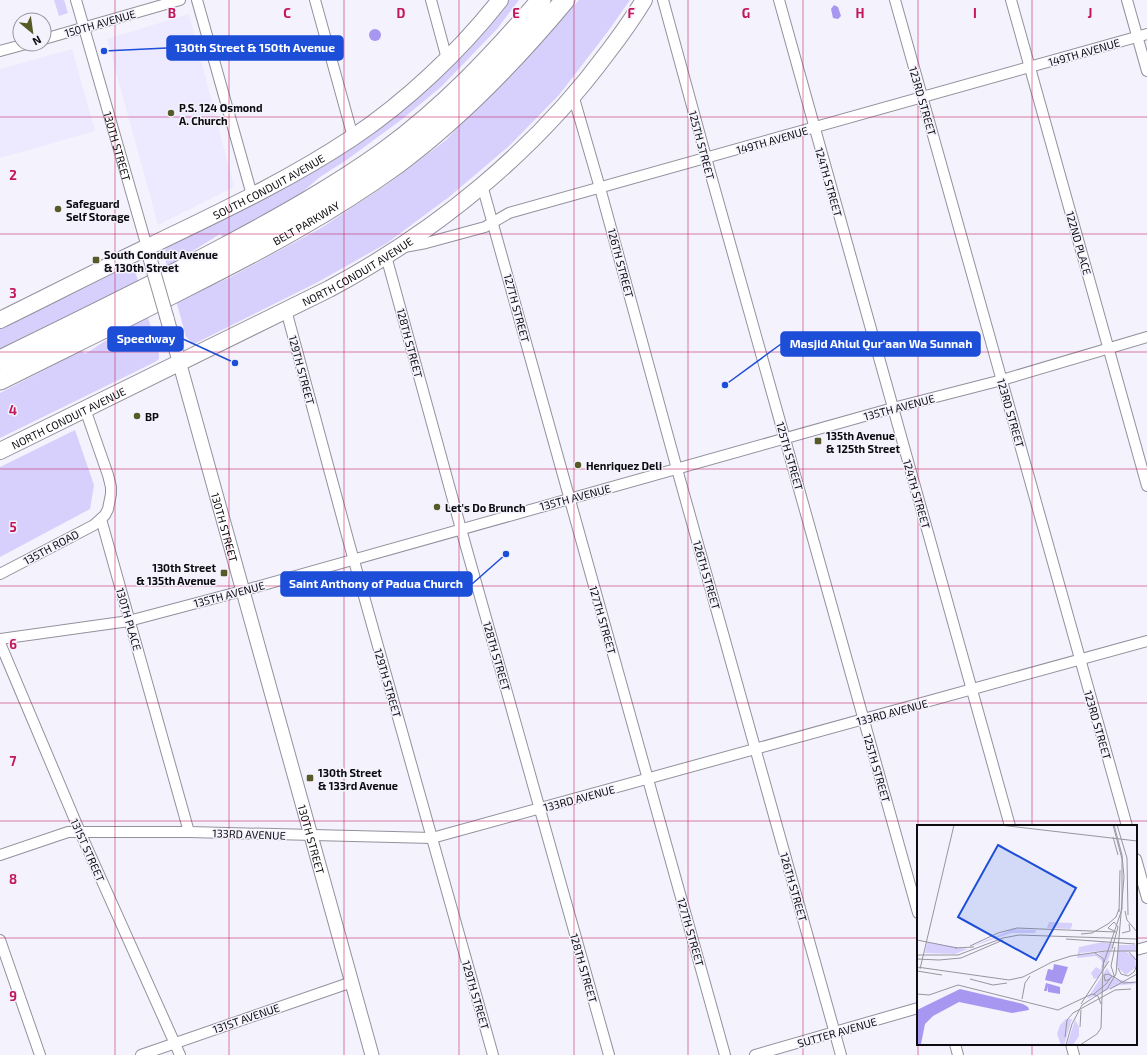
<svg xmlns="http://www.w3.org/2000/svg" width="1147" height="1055" font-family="'Exo 2',sans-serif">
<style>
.built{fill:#edeaff}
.green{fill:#d7d0fc}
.water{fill:#a897f0}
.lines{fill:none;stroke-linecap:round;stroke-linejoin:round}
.minor-casing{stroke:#93919d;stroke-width:12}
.tertiary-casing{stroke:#93919d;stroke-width:15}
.primary-casing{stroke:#93919d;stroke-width:18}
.motorway-casing{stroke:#93919d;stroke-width:21}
.minor{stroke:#fff;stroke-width:10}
.tertiary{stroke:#fff;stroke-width:13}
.primary{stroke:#fff;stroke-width:16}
.motorway{stroke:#fff;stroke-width:19}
.tertiary-bridge-casing{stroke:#93919d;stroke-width:15;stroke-linecap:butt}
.tertiary-bridge{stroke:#fff;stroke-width:13}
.grid{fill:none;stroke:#c2185b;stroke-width:1;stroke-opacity:0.55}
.poi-dot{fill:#575a27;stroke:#f4f2fd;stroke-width:1.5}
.labels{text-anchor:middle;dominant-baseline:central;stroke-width:3;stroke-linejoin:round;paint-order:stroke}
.street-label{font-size:11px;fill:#0c0b0f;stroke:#f4f2fd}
.poi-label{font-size:11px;font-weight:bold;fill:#0c0b0f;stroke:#f4f2fd;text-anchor:start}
.inset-road{fill:none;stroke:#97969e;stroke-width:1}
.view{fill:#1d4ed8;fill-opacity:0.15;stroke:#1d4ed8;stroke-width:2}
.inset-edge{fill:none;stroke:#0c0b0f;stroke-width:2}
.grid-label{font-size:13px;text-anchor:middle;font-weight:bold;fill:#c2185b;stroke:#f4f2fd;stroke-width:3;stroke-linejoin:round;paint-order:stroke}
.leader{fill:none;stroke:#1d4ed8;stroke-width:1.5}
.callout-dot{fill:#1d4ed8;stroke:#f4f2fd;stroke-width:1.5}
.callout{fill:#1d4ed8;stroke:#1d4ed8;stroke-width:1.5}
.callout-label{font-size:12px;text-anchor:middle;font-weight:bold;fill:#fff}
</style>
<rect width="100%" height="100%" fill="#f4f2fd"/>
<g class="built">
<path d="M 189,14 L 234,187 L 158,225 L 107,39 Z"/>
<path d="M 72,49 L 95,131 L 0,158 L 0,69 Z"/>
</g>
<g class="green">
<path d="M 54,0 L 64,0 L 68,13 L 59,16 Z"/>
<path d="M 509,0 L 519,0 L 497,29 L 441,87 L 401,120 L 348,159 L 320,177 L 294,199 L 224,238 L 220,234 L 167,267 L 164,252 L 167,247 L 295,182 L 343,152 L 490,25 Z"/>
<path d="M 579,0 L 630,0 L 609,30 L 559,95 L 509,146 L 449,197 L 387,243 L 318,282 L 194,344 L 186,337 L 176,300 L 229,278 L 321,228 L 385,186 L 446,140 Z"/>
<path d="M 133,267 L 135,270 L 138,281 L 0,350 L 0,329 L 125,268 Z"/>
<path d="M 147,314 L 159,354 L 159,359 L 155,362 L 0,438 L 0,393 L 81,351 L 85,354 Z"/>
<path d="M 75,430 L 94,485 L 90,509 L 0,557 L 0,467 Z"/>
</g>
<g class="water">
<path d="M 834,5 L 838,7 L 841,16 L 838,19 L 833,18 L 831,9 Z"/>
<circle cx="375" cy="35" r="6"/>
</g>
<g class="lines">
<g class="minor-casing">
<g id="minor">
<path id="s1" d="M 76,0 L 147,247"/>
<path d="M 197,0 L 252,195"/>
<path d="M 315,0 L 353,137"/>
<path d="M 431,0 L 447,59"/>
<path d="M 663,0 L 710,172 L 918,913"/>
<path d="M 779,0 L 1010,826"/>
<path d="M 895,0 L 1127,826"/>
<path d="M 1011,0 L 1147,486"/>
<path d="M 1127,0 L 1147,71"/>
<path d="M 44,39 L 180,0"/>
<path d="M 0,51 L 26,44"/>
<path d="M 573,95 L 600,188 L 677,469 L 841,1055"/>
<path d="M 482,185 L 725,1055"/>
<path d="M 404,247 L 426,243 L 485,227 L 509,213 L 1147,34"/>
<path d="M 386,256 L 461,529 L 609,1055"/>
<path d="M 286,310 L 349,543 L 493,1055"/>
<path d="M 101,519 L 189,832"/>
<path d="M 0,574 L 94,525 L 105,515 L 108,509 L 111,494 L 111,487 L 108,475 L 85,409"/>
<path d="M 0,639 L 129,621 L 140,618 L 242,591 L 893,408 L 1002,380 L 1147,337"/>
<path d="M 0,643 L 80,832 L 180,1055"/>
<path d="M 0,855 L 68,832 L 189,832 L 432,838 L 1147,641"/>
<path d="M 1136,859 L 1147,898"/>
<path d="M 0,940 L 40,1055"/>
<path d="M 1136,950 L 1147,947"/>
<path d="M 955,1044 L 958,1055"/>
<path d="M 1071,1044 L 1074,1055"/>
<path d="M 141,1055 L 352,982"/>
<path d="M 755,1055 L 918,1008"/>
</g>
</g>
<g class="tertiary-casing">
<g id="tertiary">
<path d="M 147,247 L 154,273"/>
<path id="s2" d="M 167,318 L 372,1055"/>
</g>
</g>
<g class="primary-casing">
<g id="primary">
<path id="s3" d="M 0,320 C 51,295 101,269 152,245 C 220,212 289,180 352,138 C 406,102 460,51 500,0"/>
<path id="s4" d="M 0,451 L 329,289 C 437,231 535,151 608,52 C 621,35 633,18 644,0"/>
</g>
</g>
<g class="motorway-casing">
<g id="motorway">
<path d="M 0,360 C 76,323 152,286 227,246 C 281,217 335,187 385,151 C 444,108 494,55 541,0"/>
<path id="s5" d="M 0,380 C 62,349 124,319 186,287 C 258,251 331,212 397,164 C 460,117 515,60 565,0"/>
</g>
</g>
<use href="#minor" class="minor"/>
<use href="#tertiary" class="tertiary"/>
<use href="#primary" class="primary"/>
<use href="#motorway" class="motorway"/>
<g class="tertiary-bridge-casing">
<path id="tertiary-bridge" d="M 154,273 L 167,318"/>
</g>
<use href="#tertiary-bridge" class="tertiary-bridge"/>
</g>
<path class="grid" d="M 115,0 L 115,1055M 229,0 L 229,1055M 344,0 L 344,1055M 459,0 L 459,1055M 574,0 L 574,1055M 688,0 L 688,1055M 803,0 L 803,1055M 918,0 L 918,1055M 1032,0 L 1032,826M 0,117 L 1147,117M 0,234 L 1147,234M 0,352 L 1147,352M 0,469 L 1147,469M 0,586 L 1147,586M 0,703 L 1147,703M 0,821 L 1147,821M 0,938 L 918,938M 1136,938 L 1147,938M 1032,1044 L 1032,1055"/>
<g class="poi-dot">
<circle cx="171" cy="113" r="4"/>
<circle cx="58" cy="209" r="4"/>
<rect x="92" y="256" width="8" height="8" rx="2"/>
<circle cx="137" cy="416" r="4"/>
<rect x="814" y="437" width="8" height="8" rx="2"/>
<circle cx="578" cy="465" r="4"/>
<circle cx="437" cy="507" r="4"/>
<rect x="220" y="569" width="8" height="8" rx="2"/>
<rect x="306" y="774" width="8" height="8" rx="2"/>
</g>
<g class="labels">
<g class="street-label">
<text transform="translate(100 23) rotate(-16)">150TH AVENUE</text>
<text transform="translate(1084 52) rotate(-16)">149TH AVENUE</text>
<text transform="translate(923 101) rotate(74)">123RD STREET</text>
<text transform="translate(772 140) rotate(-16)">149TH AVENUE</text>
<text transform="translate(702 145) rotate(75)">125TH STREET</text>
<text stroke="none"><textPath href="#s1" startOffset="152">130TH STREET</textPath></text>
<text transform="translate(829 182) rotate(74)">124TH STREET</text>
<text stroke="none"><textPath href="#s3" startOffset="300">SOUTH CONDUIT AVENUE</textPath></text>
<text stroke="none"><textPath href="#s5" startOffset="344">BELT PARKWAY</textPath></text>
<text transform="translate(1079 243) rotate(74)">122ND PLACE</text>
<text transform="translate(621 263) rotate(75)">126TH STREET</text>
<text stroke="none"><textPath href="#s4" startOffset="400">NORTH CONDUIT AVENUE</textPath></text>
<text transform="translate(517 308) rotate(75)">127TH STREET</text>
<text transform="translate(410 343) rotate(75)">128TH STREET</text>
<text transform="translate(302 370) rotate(75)">129TH STREET</text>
<text transform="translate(899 407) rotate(-15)">135TH AVENUE</text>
<text transform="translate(1011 413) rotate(74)">123RD STREET</text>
<text stroke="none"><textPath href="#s4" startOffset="76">NORTH CONDUIT AVENUE</textPath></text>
<text transform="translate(790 456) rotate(74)">125TH STREET</text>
<text transform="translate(917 494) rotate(74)">124TH STREET</text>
<text transform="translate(575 497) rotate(-15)">135TH AVENUE</text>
<text stroke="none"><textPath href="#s2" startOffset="217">130TH STREET</textPath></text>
<text transform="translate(51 547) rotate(-28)">135TH ROAD</text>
<text transform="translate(707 575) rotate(74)">126TH STREET</text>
<text transform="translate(229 594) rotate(-15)">135TH AVENUE</text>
<text transform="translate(129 619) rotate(74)">130TH PLACE</text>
<text transform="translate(603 620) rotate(74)">127TH STREET</text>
<text transform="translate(497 656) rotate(74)">128TH STREET</text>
<text transform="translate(388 683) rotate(74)">129TH STREET</text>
<text transform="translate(892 712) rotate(-15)">133RD AVENUE</text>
<text transform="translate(1098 725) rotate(74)">123RD STREET</text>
<text transform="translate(877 768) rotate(74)">125TH STREET</text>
<text transform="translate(579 798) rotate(-15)">133RD AVENUE</text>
<text transform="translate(249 834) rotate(2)">133RD AVENUE</text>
<text stroke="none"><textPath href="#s2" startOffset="541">130TH STREET</textPath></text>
<text transform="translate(88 850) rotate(66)">131ST STREET</text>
<text transform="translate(794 887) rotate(74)">126TH STREET</text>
<text transform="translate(691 932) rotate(74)">127TH STREET</text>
<text transform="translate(584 968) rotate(74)">128TH STREET</text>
<text transform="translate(476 995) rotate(74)">129TH STREET</text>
<text transform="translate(246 1018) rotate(-19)">131ST AVENUE</text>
<text transform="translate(837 1032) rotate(-16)">SUTTER AVENUE</text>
</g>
<g class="poi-label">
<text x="179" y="107">P.S. 124 Osmond<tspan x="179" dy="13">A. Church</tspan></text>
<text x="66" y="203">Safeguard<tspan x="66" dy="13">Self Storage</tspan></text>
<text x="104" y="254">South Conduit Avenue<tspan x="104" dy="13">&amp; 130th Street</tspan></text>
<text x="145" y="416">BP</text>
<text x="826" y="435">135th Avenue<tspan x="826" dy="13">&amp; 125th Street</tspan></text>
<text x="586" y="465">Henriquez Deli</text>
<text x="445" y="507">Let's Do Brunch</text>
<text x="216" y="567" text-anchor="end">130th Street<tspan x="216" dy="13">&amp; 135th Avenue</tspan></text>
<text x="318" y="772">130th Street<tspan x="318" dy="13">&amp; 133rd Avenue</tspan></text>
</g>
</g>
<g transform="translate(917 825)">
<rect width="220" height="220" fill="#f4f2fd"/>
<path d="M 132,97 L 155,98 L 155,101 L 153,104 L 130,103 ZM 96,104 L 119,105 L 118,108 L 94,108 L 51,123 ZM 10,117 L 51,124 L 38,129 L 8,128 ZM 186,117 L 197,119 L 188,143 L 188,139 L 187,135 L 186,132 L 181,128 L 193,125 L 163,128 L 163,130 L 177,128 L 186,133 L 186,145 L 181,153 L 177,154 L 174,148 L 179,142 L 184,145 L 185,136 L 179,131 L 160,133 L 162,122 ZM 201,120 L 220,120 L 220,125 L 209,127 L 218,132 L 219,142 L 209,150 L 199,141 ZM 190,143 L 197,153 L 220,159 L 202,160 L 170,174 ZM 149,194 L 155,194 L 147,220 L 144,220 L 140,209 L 143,200 ZM 158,195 L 162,202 L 162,211 L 156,220 L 150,220 Z" fill="#d7d0fc"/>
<path d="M 137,139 L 151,142 L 145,159 L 128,155 L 131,144 L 136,145 ZM 129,158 L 143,162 L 143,169 L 131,167 L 131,161 L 130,166 L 127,166 ZM 43,164 L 106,179 L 111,182 L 112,185 L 95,188 L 42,177 L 16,191 L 8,199 L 4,219 L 0,220 L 0,185 Z" fill="#a897f0"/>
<path class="inset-road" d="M 83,0 L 220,16M 200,0 L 210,33 L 211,90M 196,12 L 201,30M 208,86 L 210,95 L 220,107M 202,87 L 203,45M 205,108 L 213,106 L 212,99M 164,109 L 175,108 L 191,99 L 199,92 L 202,84M 149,114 L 218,119M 0,115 L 40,123M 53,121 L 81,108 L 100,103 L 198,107M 198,122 L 194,141 L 198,153M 38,123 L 57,122M 195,124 L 201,102 L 197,97 L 191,103 L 199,107M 212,127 L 220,136M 178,128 L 186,133 L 187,143M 0,130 L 41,130 L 86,113 L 102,110 L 220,114M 0,134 L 22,135 L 44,133 L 86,115M 0,142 L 92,155 L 106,152 L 135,137 L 154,131 L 188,126 L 220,126M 201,143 L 204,149 L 211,151 L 217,147 L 220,140M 3,144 L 37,0M 0,146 L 25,150M 196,151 L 206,158 L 220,157M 53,154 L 76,160 L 90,158M 193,154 L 188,156 L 187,150 L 191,149 L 197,152M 193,164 L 220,149M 0,169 L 12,170 L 41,160 L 141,185 L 175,169 L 181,171 L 184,179M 177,169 L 189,159 L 195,151M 105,174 L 108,158 L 113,151M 164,179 L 192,136M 163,202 L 164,185M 148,212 L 150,195 L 156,188 L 198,165 L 214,164M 149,220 L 155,199 L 165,180 L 190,164 L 199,149 L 207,52 L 205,30 L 197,0M 163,220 L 180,209 L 184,203 L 186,140 L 205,84 L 205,34 L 196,0"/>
<path class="view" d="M 81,20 L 159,63 L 119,135 L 41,92 Z"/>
<rect width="220" height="220" class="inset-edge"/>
</g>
<g class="grid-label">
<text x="172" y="18">B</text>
<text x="287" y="18">C</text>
<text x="401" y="18">D</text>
<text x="516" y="18">E</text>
<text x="631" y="18">F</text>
<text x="746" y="18">G</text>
<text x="860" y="18">H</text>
<text x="975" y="18">I</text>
<text x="1090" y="18">J</text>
<text x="13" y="180">2</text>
<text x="13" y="298">3</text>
<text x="13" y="415">4</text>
<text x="13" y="532">5</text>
<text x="13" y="649">6</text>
<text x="13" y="766">7</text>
<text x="13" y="884">8</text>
<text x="13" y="1001">9</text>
</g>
<path class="leader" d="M104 51L167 48M235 363L183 339M725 385L781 344M506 554L472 584"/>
<g class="callout-dot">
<circle cx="104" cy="51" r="4"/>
<circle cx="235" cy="363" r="4"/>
<circle cx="725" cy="385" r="4"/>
<circle cx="506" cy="554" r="4"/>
</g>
<g class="callout">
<rect x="167" y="36" width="176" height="24" rx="4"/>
<rect x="108" y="327" width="75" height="24" rx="4"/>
<rect x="781" y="332" width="199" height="24" rx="4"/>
<rect x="281" y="572" width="191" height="24" rx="4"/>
</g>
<g class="callout-label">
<text x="255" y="52">130th Street &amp; 150th Avenue</text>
<text x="146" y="343">Speedway</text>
<text x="881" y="348">Masjid Ahlul Qur'aan Wa Sunnah</text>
<text x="376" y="588">Saint Anthony of Padua Church</text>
</g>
<g transform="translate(32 32) rotate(151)"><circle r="19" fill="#f4f2fd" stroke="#97969e"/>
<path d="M0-3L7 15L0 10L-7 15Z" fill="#575a27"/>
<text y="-6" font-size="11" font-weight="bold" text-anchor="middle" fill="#0c0b0f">N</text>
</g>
</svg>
